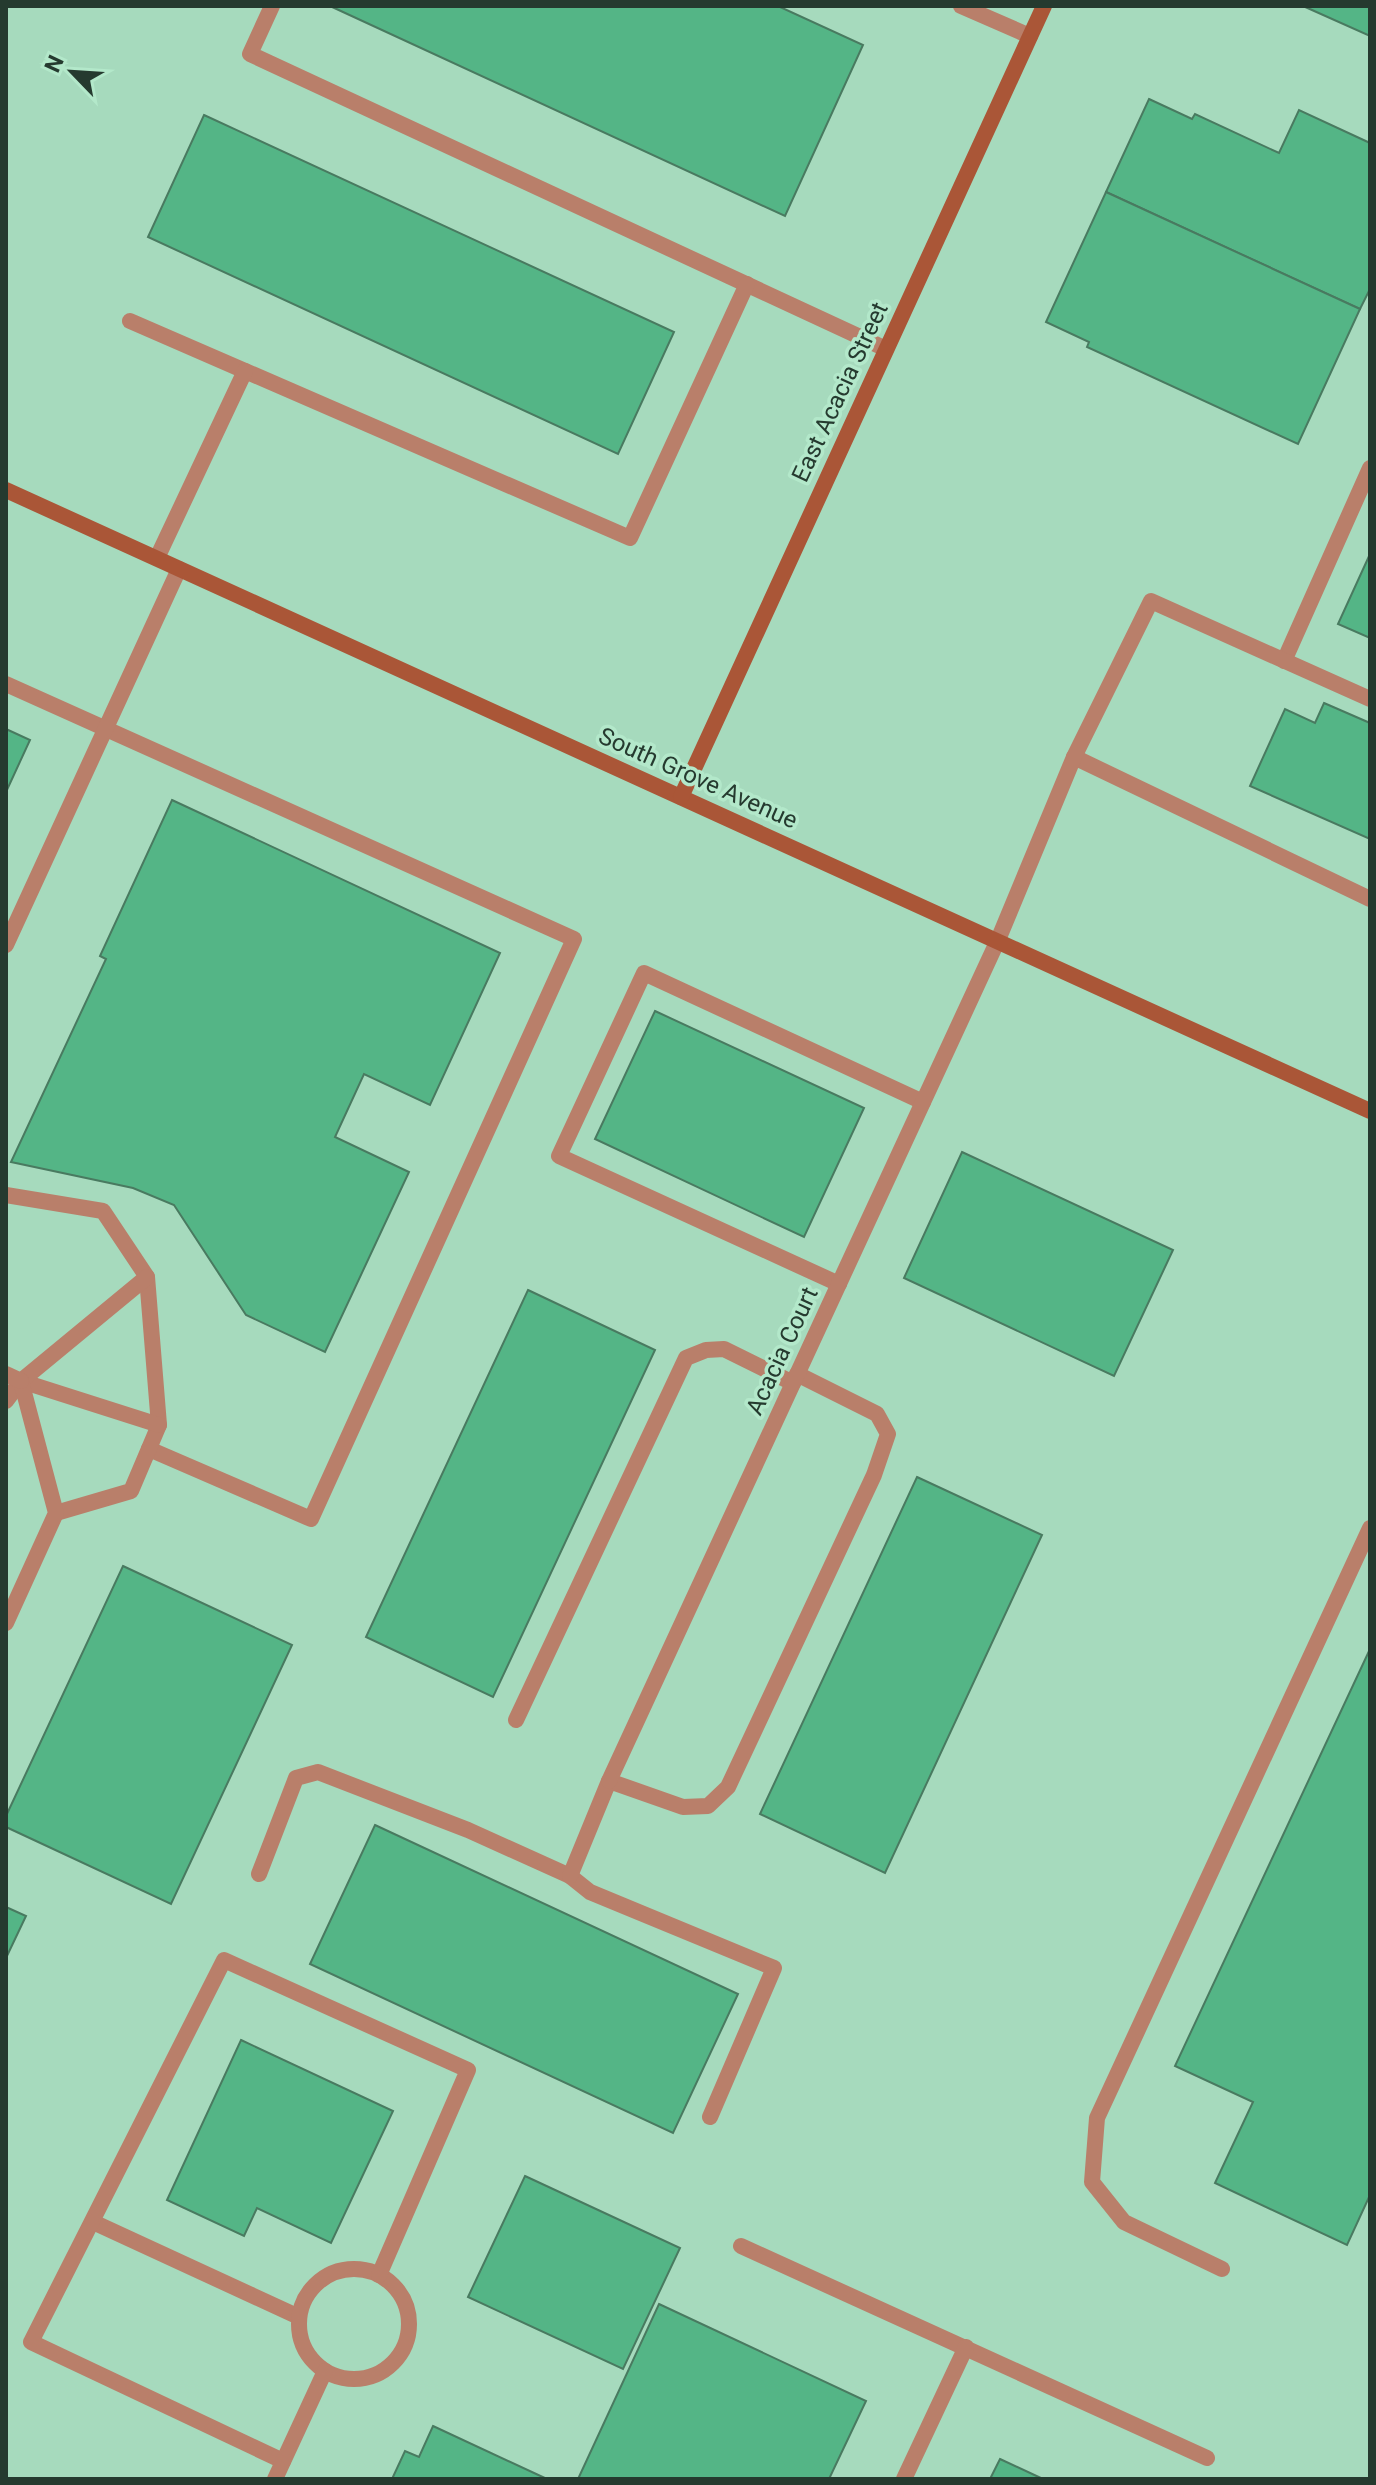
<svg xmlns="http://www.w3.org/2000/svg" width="1376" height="2485" font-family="Roboto,sans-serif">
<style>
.building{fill:#54b586;stroke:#497a60;stroke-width:2}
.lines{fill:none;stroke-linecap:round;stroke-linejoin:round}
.lane{stroke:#b97f6a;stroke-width:16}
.street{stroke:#b97f6a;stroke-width:16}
.secondary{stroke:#aa5637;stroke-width:16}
.labels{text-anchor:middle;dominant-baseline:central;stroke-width:7;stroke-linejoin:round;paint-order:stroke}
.street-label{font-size:24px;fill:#253a2f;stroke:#b3e8ca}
</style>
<rect width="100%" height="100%" fill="#a6dabd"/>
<g class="building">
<path d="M 330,6 L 778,6 L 863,45 L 785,216 Z"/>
<path d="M 1303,6 L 1370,6 L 1370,36 Z"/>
<path d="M 1149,99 L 1192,119 L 1195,114 L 1279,153 L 1299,110 L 1370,143 L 1370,289 L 1360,309 L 1106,192 Z"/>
<path d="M 204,115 L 674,332 L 618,454 L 148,237 Z"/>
<path d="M 1106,192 L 1360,309 L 1298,444 L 1087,347 L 1089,342 L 1046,322 Z"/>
<path d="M 1370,554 L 1370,638 L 1338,624 Z"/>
<path d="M 1324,703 L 1370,723 L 1370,839 L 1250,786 L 1285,709 L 1315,723 Z"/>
<path d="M 6,729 L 30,740 L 6,792 Z"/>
<path d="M 172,800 L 500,953 L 430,1105 L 364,1074 L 335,1137 L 409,1172 L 325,1352 L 246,1315 L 174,1205 L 133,1188 L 11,1162 L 106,959 L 100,956 Z"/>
<path d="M 655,1011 L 864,1108 L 804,1237 L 595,1139 Z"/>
<path d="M 962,1152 L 1173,1250 L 1114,1376 L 904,1278 Z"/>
<path d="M 528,1290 L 655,1350 L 493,1697 L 366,1637 Z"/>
<path d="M 917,1477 L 1042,1535 L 885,1873 L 760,1814 Z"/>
<path d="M 123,1566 L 292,1645 L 171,1904 L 6,1827 L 6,1816 Z"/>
<path d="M 1370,1649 L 1370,2195 L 1347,2245 L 1215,2183 L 1253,2102 L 1175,2066 Z"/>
<path d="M 375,1825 L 738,1994 L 673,2133 L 310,1964 Z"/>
<path d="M 6,1907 L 26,1916 L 6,1958 Z"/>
<path d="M 241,2040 L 393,2111 L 331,2243 L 257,2208 L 244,2236 L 167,2200 Z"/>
<path d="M 525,2176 L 680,2248 L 623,2369 L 468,2297 Z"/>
<path d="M 659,2304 L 866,2401 L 829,2479 L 578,2479 Z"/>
<path d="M 433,2426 L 547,2479 L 392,2479 L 405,2451 L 419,2457 Z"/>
<path d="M 1000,2459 L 1043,2479 L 990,2479 Z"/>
</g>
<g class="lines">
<g class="lane">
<path d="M 272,6 L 250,54 L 886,349"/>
<path d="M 961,6 L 1030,36"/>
<path d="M 130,321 L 630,538 L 747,284"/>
<path d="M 157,558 L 245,371"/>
<path d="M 1284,661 L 1370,468"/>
<path d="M 6,684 L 574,939 L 311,1519 L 149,1449"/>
<path d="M 1074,757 L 1370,899"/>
<path d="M 998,940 L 1074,757 L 1151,601 L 1370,699"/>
<path d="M 6,945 L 179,569"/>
<path d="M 6,1195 L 103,1211 L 147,1277 L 159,1425 L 131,1491 L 56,1513"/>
<path d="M 839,1284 L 559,1156 L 644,973 L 923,1102"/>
<path d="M 21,1381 L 159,1425"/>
<path d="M 6,1401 L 21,1381 L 147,1277"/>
<path d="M 6,1623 L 56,1513 L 21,1381"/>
<path d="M 516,1720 L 686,1358 L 706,1350 L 724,1349 L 793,1383"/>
<path d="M 259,1874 L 296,1778 L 318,1772 L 468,1830 L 570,1876 L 590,1892 L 774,1968 L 710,2117"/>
<path d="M 570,1876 L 609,1781 L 683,1807 L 708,1806 L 728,1787 L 874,1475 L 888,1434 L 877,1414 L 797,1374"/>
<path d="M 93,2222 L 299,2317"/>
<path d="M 741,2246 L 1207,2458"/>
<circle cx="354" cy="2324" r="55"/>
<path d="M 1222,2269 L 1124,2222 L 1092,2182 L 1097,2118 L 1370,1528"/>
<path d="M 283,2461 L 31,2342 L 224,1960 L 468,2070 L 379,2275"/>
<path d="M 275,2479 L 325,2371"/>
<path d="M 904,2479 L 966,2347"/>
</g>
<g class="street">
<path d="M 6,1374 L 21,1381"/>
<path d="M 609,1781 L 998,940"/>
</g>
<g class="secondary">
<path d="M 6,490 L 1370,1111"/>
<path d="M 681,797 L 1044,6"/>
</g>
</g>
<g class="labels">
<g class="street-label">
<text transform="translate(840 392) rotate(-65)">East Acacia Street</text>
<text transform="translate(698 778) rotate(24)">South Grove Avenue</text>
<text transform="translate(782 1351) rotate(-65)">Acacia Court</text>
</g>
</g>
<rect width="1376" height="2485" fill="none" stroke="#253a2f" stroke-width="16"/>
<g transform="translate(72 72) rotate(295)" stroke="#b3e8ca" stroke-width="6" paint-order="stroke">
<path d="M0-6L14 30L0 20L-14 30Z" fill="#253a2f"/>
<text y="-12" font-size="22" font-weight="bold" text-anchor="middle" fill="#253a2f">N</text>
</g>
</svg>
